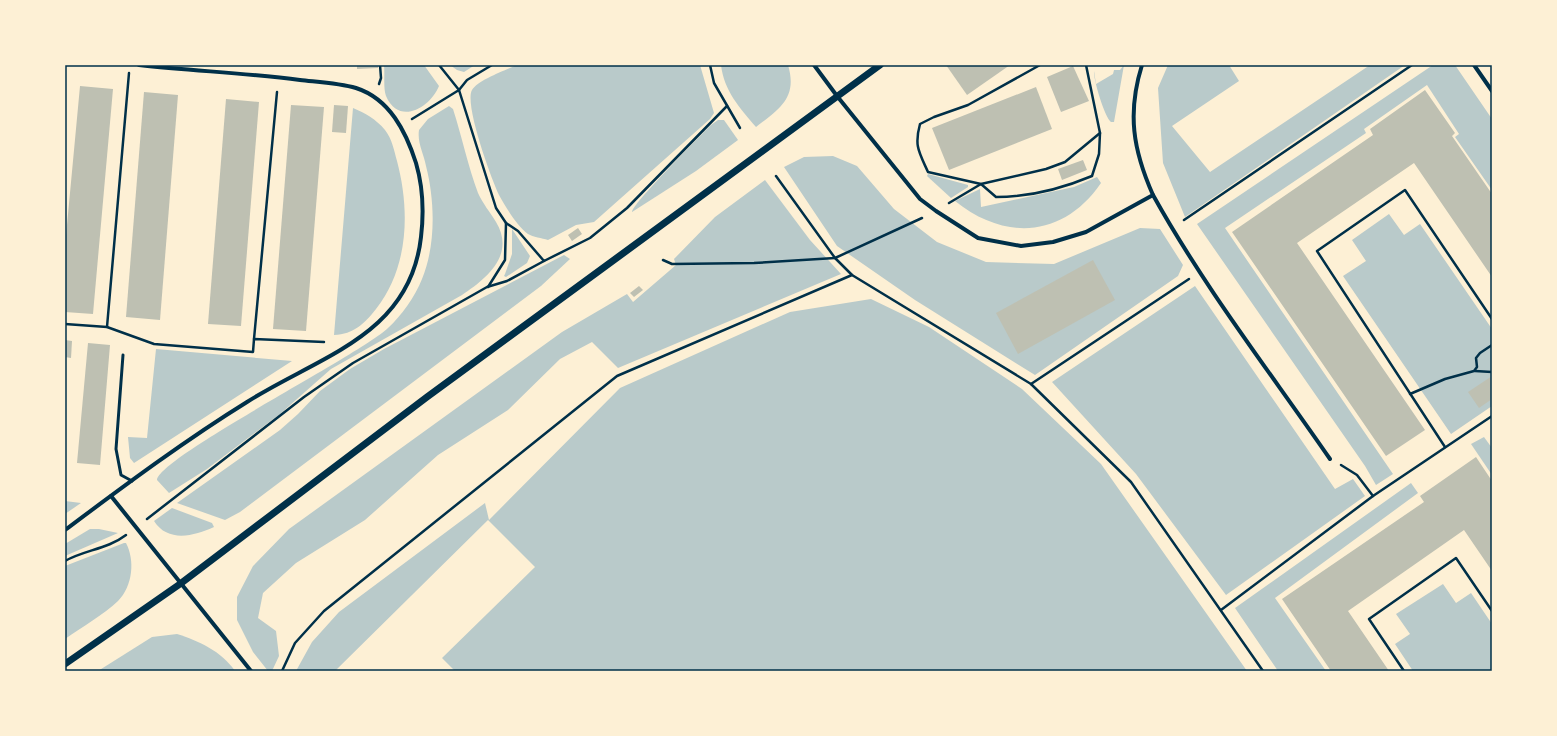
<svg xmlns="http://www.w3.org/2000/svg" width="1557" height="736" font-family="'Roboto Condensed',sans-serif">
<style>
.green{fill:#b9caca}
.building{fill:#bec0b2}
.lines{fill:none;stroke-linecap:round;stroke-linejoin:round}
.path{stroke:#003049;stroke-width:2.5}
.service{stroke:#003049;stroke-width:3}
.minor{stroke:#003049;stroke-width:4}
.tertiary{stroke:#003049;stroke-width:7}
.neatline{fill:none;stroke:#003049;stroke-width:1.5}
</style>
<rect width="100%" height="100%" fill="#fdf0d5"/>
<g class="green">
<path d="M 384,65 L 424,65 L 439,86 C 430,108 399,126 386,96 C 383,88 385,74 384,65 Z"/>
<path d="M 450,65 L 475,65 L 464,72 L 457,70 Z"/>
<path d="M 517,65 L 700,65 L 714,113 L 710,119 L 594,222 L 576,225 L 548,240 C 542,238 533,237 528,234 C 517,226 505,206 499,195 C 491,178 464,104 472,90 C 478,80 506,70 517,65 Z"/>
<path d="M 721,65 L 788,65 C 798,98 779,109 756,127 C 740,108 724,91 721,65 Z"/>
<path d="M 1124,65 L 1114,122 L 1111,122 C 1105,118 1093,79 1094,71 L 1096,84 L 1113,74 L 1114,70 L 1120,70 Z"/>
<path d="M 1168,65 L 1229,65 L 1239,81 L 1172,126 L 1210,172 L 1370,65 L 1405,65 L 1185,217 L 1163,163 L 1158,88 Z"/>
<path d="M 1433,65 L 1455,65 L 1492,119 L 1492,190 L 1455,137 L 1459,134 L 1427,85 L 1364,129 L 1366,133 L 1225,228 L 1393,474 L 1376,485 L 1365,466 L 1197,224 Z"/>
<path d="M 449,106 L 453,109 C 462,137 468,166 478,193 C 483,204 490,212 496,222 C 516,255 486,279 462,295 L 331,369 L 280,414 L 207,469 L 169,493 L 157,480 C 159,457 358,356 388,328 C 401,316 415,297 422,279 C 436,245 435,201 426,166 C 424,154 417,143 419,130 L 428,119 Z"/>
<path d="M 353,108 C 365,113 376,119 385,130 C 392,139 394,150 397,161 C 410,210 409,267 376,309 C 364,324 354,334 334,335 Z"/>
<path d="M 718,120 L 724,120 L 738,140 L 696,171 L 632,212 C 630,206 701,135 711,125 Z"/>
<path d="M 833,156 L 857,166 L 894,209 L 937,242 L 986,262 L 1054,264 L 1140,228 L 1160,229 L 1183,265 L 1178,276 L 1035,375 L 915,300 L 837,246 L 784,167 L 804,157 Z"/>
<path d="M 928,174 L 968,185 L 968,187 L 951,198 L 927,176 Z"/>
<path d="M 1097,177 L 1101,183 C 1064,237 1006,242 955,201 L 980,189 L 981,207 L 1074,187 Z"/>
<path d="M 765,180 L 810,240 L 841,274 L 618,368 L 592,342 L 560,359 L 508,410 L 438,455 L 365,520 L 296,563 L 263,593 L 258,618 L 276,631 L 279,656 L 272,671 L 268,671 L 253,652 L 237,620 L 237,597 L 253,566 L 289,529 L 562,332 L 627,294 L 633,302 L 676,265 L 674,259 L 715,217 Z"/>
<path d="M 1389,214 L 1404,235 L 1420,224 L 1492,329 L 1492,406 L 1451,434 L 1343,276 L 1366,261 L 1352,240 Z"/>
<path d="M 512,229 L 530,256 L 527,263 L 506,277 L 504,276 L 505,274 L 512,254 Z"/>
<path d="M 564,255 L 570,259 L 541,286 L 240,512 L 225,520 L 177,503 L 280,430 L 298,414 L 320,391 L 350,369 L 384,349 Z"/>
<path d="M 1195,286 L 1335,489 L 1353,479 L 1365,496 L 1226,595 L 1136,474 L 1052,382 Z"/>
<path d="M 871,299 L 929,327 L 1022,389 L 1101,464 L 1247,671 L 455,671 L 442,658 L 535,567 L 488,520 L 335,671 L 296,671 L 312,642 L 339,612 L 485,503 L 489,520 L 620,388 L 790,312 Z"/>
<path d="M 156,349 L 292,361 L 134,463 L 130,458 L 128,437 L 147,438 Z"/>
<path d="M 1484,437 L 1492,448 L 1492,475 L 1471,444 Z"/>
<path d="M 1411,483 L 1418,493 L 1275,598 L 1326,671 L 1278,671 L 1235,608 Z"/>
<path d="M 65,501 L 81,503 L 65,514 Z"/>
<path d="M 172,508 L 212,523 L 214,527 C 194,536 168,543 154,521 Z"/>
<path d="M 90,529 L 99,529 L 118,533 L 65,556 L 65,544 Z"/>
<path d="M 124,543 L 126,543 C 135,560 133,586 118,601 C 103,615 82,627 65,639 L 65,566 Z"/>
<path d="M 1443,584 L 1456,603 L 1471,593 L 1492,624 L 1492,671 L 1413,671 L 1395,644 L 1410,634 L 1396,614 Z"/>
<path d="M 177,634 C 199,641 221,651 235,671 L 98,671 L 152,637 Z"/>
</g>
<g class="building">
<path d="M 357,65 L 378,65 L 378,68 L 357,69 Z"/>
<path d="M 946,65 L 1010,65 L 967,95 Z"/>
<path d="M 1073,66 L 1089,101 L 1061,112 L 1047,77 Z"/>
<path d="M 80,86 L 113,89 L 93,314 L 65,312 L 65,246 Z"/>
<path d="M 1036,87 L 1052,129 L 949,170 L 932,128 Z"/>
<path d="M 1425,90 L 1455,133 L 1452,136 L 1492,194 L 1492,277 L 1414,163 L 1297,243 L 1425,430 L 1386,456 L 1232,232 L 1373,135 L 1370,129 Z"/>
<path d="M 144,92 L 178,95 L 160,320 L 126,317 Z"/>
<path d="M 226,99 L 259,102 L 241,326 L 208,324 Z"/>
<path d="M 291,105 L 324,107 L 306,331 L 273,329 Z"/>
<path d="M 334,105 L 348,106 L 346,133 L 332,132 Z"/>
<path d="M 1083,160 L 1087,170 L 1062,180 L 1058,169 Z"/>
<path d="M 578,228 L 582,234 L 572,241 L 568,235 Z"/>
<path d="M 1093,260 L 1115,300 L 1018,354 L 996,313 Z"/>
<path d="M 639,286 L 643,290 L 634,297 L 630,293 Z"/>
<path d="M 65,340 L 72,341 L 71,358 L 65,357 Z"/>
<path d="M 88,343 L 110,345 L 100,465 L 77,463 Z"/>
<path d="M 1492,376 L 1492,399 L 1479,408 L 1468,392 Z"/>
<path d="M 1476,457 L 1492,481 L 1492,571 L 1464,530 L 1348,611 L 1389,671 L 1331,671 L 1282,599 L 1424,502 L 1420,496 Z"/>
</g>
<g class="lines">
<g class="path">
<path d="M 439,65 L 459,90 L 467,80 L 492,65"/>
<path d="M 710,65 L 714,83 L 740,128"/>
<path d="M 1040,65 L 968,105 L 934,117 L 920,124 C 914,146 919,152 928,172 L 981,184 L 1046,169 L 1065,162 L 1100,133"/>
<path d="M 379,84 L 381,78 L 380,65"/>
<path d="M 412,119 L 459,90 L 496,208 L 506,223 L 518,231 L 544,261 L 590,238 L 627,208 L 727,106"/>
<path d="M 776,176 L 835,258 L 852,275 L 1031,384 L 1131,482 L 1263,671"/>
<path d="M 949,203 L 981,184 L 996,197 C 1030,197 1061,189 1092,176 L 1099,154 L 1100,133 L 1086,65"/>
<path d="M 1184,220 L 1412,65"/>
<path d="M 663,260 L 672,264 L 754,263 L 835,258 L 922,218"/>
<path d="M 488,287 L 505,260 L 506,223"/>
<path d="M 65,324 L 107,327 L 154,344 L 253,352 L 254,339 L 324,342"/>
<path d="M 107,327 L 129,73"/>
<path d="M 254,339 L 277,92"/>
<path d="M 1475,371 L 1492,372"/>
<path d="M 1031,384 L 1189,279"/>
<path d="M 1410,394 L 1445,379 L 1474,371 L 1477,367 L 1476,358 L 1480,353 L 1492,345"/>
<path d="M 1445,447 L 1317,251 L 1405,190 L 1492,319"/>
<path d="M 1341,465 L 1357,475 L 1373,496"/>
<path d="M 147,519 L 304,397 L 353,363 L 487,287 L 507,281 L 544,261"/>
<path d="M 65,561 C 84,550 108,549 126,535"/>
<path d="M 1221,610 L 1373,496 L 1492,416"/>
<path d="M 282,671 L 295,643 L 324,611 L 617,376 L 852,275"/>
<path d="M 1404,671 L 1369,619 L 1456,558 L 1492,611"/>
</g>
<path class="service" d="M 123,355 L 116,449 L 121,475 L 132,481"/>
<g class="minor">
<path d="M 814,65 L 837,96 L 920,199 L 936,211 L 978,238 L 1021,246 L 1053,242 L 1086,232 L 1153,195 C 1133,150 1127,113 1142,65"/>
<path d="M 1474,65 L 1492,91"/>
<path d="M 1153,195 C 1204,287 1270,372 1330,459"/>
<path d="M 111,496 L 251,671"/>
<path d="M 65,530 C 124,486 184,441 247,402 C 319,356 410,336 421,237 C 424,212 423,187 416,163 C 406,132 390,99 356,88 C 339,83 318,82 300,80 C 247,73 193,71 139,65"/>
</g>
<path class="tertiary" d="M 65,664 L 180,584 L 427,397 L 880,65"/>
</g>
<rect width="1557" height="736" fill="none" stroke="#fdf0d5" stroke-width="132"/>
<rect x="66" y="66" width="1425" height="604" class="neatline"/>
</svg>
